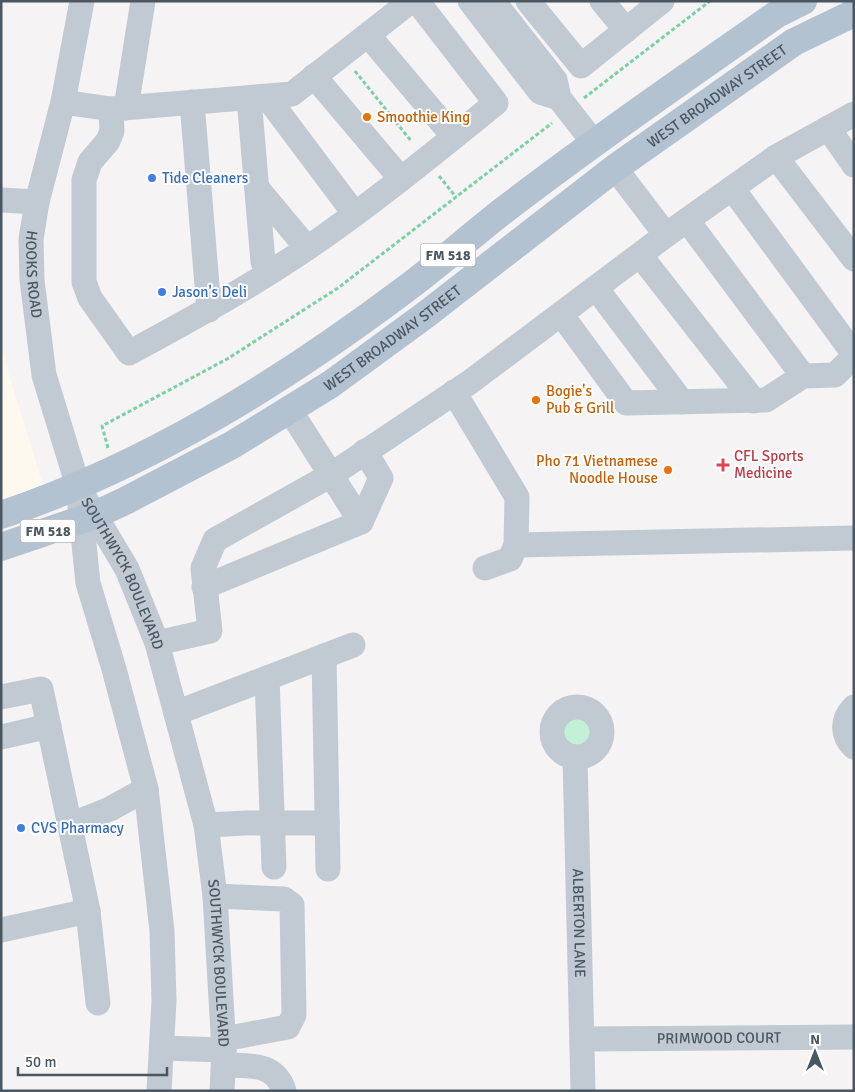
<svg xmlns="http://www.w3.org/2000/svg" width="855" height="1092" font-family="Signika,sans-serif">
<style>
.commercial{fill:#fdf9ef}
.green{fill:#c3f1d5}
.lines{fill:none;stroke-linecap:round;stroke-linejoin:round}
.path{stroke:#7ad0a6;stroke-width:3;stroke-dasharray:4 2.5;stroke-linecap:butt}
.minor{stroke:#c1cad2;stroke-width:25}
.major{stroke:#b3c2d1;stroke-width:28}
.food-dot{fill:#e8710a;stroke:#fff;stroke-width:2}
.shop-dot{fill:#3f7fe0;stroke:#fff;stroke-width:2}
.health-dot{fill:#e0444e;stroke:#fff;stroke-width:2}
.labels{text-anchor:middle;dominant-baseline:central;stroke-width:4;stroke-linejoin:round;paint-order:stroke}
.shield{fill:#fff;stroke:#808990;stroke-width:1}
.shield-label{font-size:14px;font-weight:bold;fill:#4a5661}
.street-label{font-size:15px;fill:#4a5661;stroke:#fff}
.food-label{font-size:15px;fill:#c56008;stroke:#fff;text-anchor:start}
.shop-label{font-size:15px;fill:#366cbe;stroke:#fff;text-anchor:start}
.health-label{font-size:15px;fill:#be3a42;stroke:#fff;text-anchor:start}
</style>
<rect width="100%" height="100%" fill="#f5f3f3"/>
<path class="commercial" d="M 1,340 L 8,371 L 43,485 L 1,501 Z"/>
<circle class="green" cx="573" cy="727" r="25"/>
<g class="lines">
<g class="path">
<path d="M 355,71 L 412,142"/>
<path d="M 584,98 L 710,1"/>
<path d="M 439,176 L 456,197"/>
<path d="M 108,448 L 102,426 L 227,359 L 338,288 L 552,123"/>
</g>
<g class="minor">
<path id="s1" d="M 82,1 L 63,102 L 37,202 L 31,239 L 32,280 L 44,375 L 78,486 L 88,583 L 114,669 L 146,789 L 162,931 L 164,1001 L 159,1091"/>
<path d="M 470,1 L 540,92 L 559,98"/>
<path d="M 493,1 L 555,80 L 559,98 L 594,143"/>
<path d="M 528,1 L 581,66 L 662,1"/>
<path d="M 602,1 L 626,30"/>
<path d="M 368,35 L 454,137"/>
<path d="M 314,76 L 401,179"/>
<path d="M 267,97 L 354,213"/>
<path d="M 249,98 L 263,262 L 271,271"/>
<path d="M 63,102 L 111,109 L 292,94 L 411,1"/>
<path d="M 192,102 L 209,310"/>
<path d="M 126,108 L 143,1"/>
<path d="M 111,109 L 112,131 L 108,141 L 90,162 L 84,180 L 84,282 L 90,298 L 129,353 C 190,320 250,287 306,249 C 372,204 434,153 496,103 L 417,1"/>
<path d="M 828,128 L 854,165"/>
<path d="M 776,157 L 854,259"/>
<path d="M 615,168 L 666,235"/>
<path d="M 257,188 L 307,248"/>
<path d="M 732,188 L 854,354"/>
<path d="M 1,200 L 37,202"/>
<path d="M 687,220 L 803,376"/>
<path d="M 640,255 L 754,401"/>
<path d="M 596,288 L 682,402"/>
<path d="M 561,314 L 626,403 L 766,400 L 803,376 L 835,375 L 854,356"/>
<path d="M 454,392 L 517,497 L 516,545 L 510,559 L 485,568"/>
<path d="M 289,409 L 361,522"/>
<path id="s2" d="M 84,497 L 127,569 L 157,643 L 206,825 L 215,896 L 224,1050 L 222,1091"/>
<path d="M 516,545 L 854,538"/>
<path d="M 204,587 L 361,522 L 381,478 L 365,451"/>
<path d="M 157,643 L 210,631 L 203,568 L 215,540 L 331,475 L 470,382 L 666,235 L 776,157 L 854,114"/>
<path d="M 324,656 L 328,869"/>
<path d="M 267,678 L 274,867"/>
<path d="M 1,697 L 41,689 L 88,911 L 98,1003"/>
<path d="M 854,707 C 842,719 841,735 854,747"/>
<circle cx="577" cy="732" r="25"/>
<path d="M 176,713 L 353,645"/>
<path d="M 1,737 L 49,726"/>
<path id="s3" d="M 575,757 L 583,1091"/>
<path d="M 70,825 L 110,809 L 146,789"/>
<path d="M 206,825 L 246,823 L 327,823"/>
<path d="M 215,896 L 284,899 L 292,905 L 294,1015 L 288,1027 L 224,1039"/>
<path d="M 1,930 L 88,911"/>
<path id="s4" d="M 584,1039 L 854,1037"/>
<path d="M 162,1048 L 224,1050"/>
<path d="M 224,1065 C 249,1066 275,1062 284,1091"/>
</g>
<g class="major">
<path d="M 1,515 C 147,466 280,383 403,291 C 440,264 475,232 512,204 C 599,138 688,76 777,14 L 803,1"/>
<path id="s5" d="M 1,547 L 95,515 L 125,501 L 232,445 L 331,384 L 424,316 L 615,168 L 794,42 L 854,13"/>
</g>
</g>
<g class="food-dot">
<circle cx="367" cy="117" r="5"/>
<circle cx="536" cy="400" r="5"/>
<circle cx="668" cy="470" r="5"/>
</g>
<g class="shop-dot">
<circle cx="152" cy="178" r="5"/>
<circle cx="162" cy="292" r="5"/>
<circle cx="21" cy="828" r="5"/>
</g>
<path class="health-dot" d="M720.5 457.5h5v5h5v5h-5v5h-5v-5h-5v-5h5z"/>
<g class="labels">
<g class="shield">
<rect x="420.5" y="243.5" width="55" height="23" rx="4"/>
<rect x="20.5" y="519.5" width="55" height="23" rx="4"/>
</g>
<g class="shield-label">
<text x="448" y="255">FM 518</text>
<text x="48" y="531">FM 518</text>
</g>
<g class="street-label">
<text stroke="none"><textPath href="#s5" startOffset="851">WEST BROADWAY STREET</textPath></text>
<text stroke="none"><textPath href="#s1" startOffset="279">HOOKS ROAD</textPath></text>
<text stroke="none"><textPath href="#s5" startOffset="446">WEST BROADWAY STREET</textPath></text>
<text stroke="none"><textPath href="#s2" startOffset="86">SOUTHWYCK BOULEVARD</textPath></text>
<text stroke="none"><textPath href="#s3" startOffset="166">ALBERTON LANE</textPath></text>
<text stroke="none"><textPath href="#s2" startOffset="491">SOUTHWYCK BOULEVARD</textPath></text>
<text stroke="none"><textPath href="#s4" startOffset="135">PRIMWOOD COURT</textPath></text>
</g>
<g class="food-label">
<text x="377" y="117">Smoothie King</text>
<text x="546" y="391">Bogie's<tspan x="546" dy="17">Pub &amp; Grill</tspan></text>
<text x="658" y="461" text-anchor="end">Pho 71 Vietnamese<tspan x="658" dy="17">Noodle House</tspan></text>
</g>
<g class="shop-label">
<text x="162" y="178">Tide Cleaners</text>
<text x="172" y="292">Jason's Deli</text>
<text x="31" y="828">CVS Pharmacy</text>
</g>
<g class="health-label">
<text x="734" y="456">CFL Sports<tspan x="734" dy="17">Medicine</tspan></text>
</g>
</g>
<rect width="855" height="1092" fill="none" stroke="#4a5661" stroke-width="5"/>
<g transform="translate(815 1052)" stroke="#ffffff" stroke-width="4" paint-order="stroke">
<path d="M0-4L9 19L0 12L-9 19Z" fill="#4a5661"/>
<text y="-8" font-size="14" font-weight="bold" text-anchor="middle" fill="#4a5661">N</text>
</g>
<path d="M18 1067v8h149v-8" fill="none" stroke="#4a5661" stroke-width="2.5"/>
<text x="25" y="1067" font-size="15" fill="#4a5661" stroke="#ffffff" stroke-width="4" paint-order="stroke">50 m</text>
</svg>
